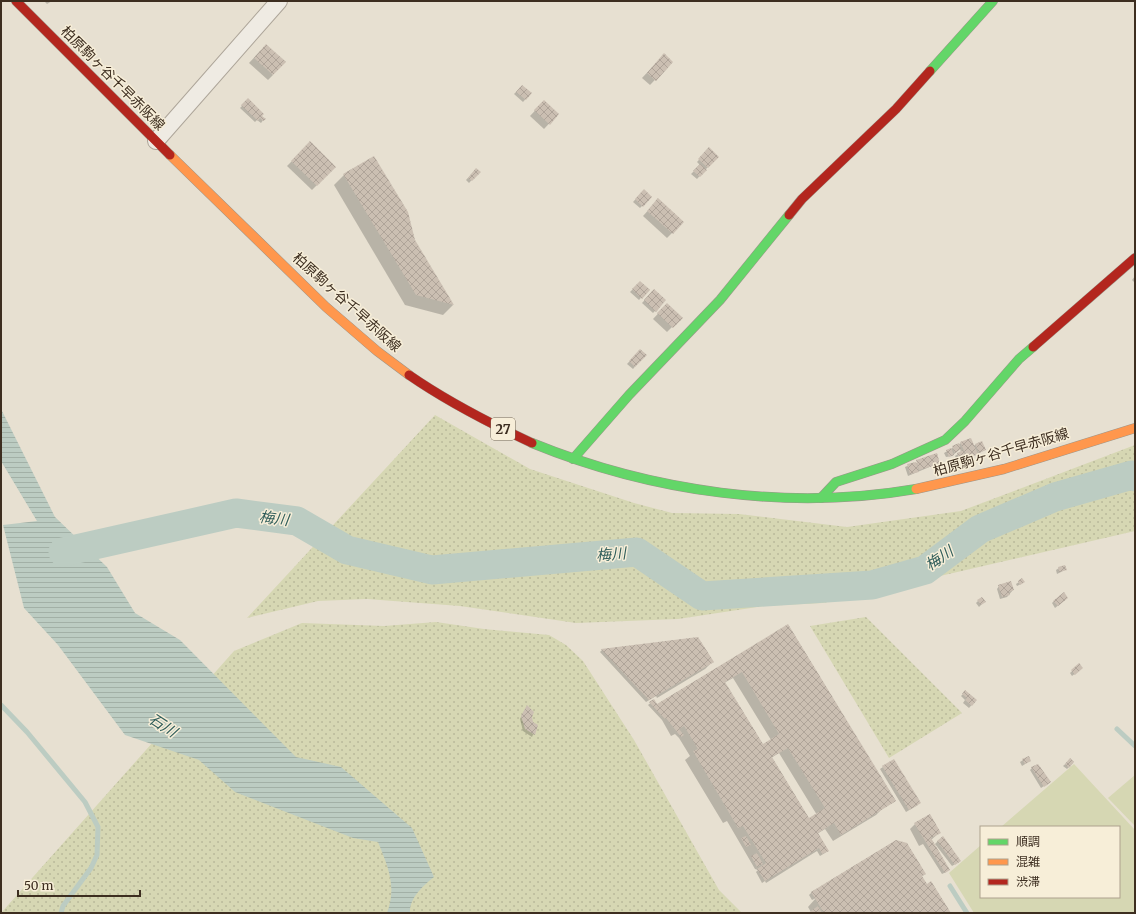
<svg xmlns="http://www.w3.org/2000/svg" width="1136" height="914" font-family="Merriweather,'Noto Sans JP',serif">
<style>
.grass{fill:url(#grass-dots)}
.pitch{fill:#d6d7b3}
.water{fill:url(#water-rules)}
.shadow{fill:#0003;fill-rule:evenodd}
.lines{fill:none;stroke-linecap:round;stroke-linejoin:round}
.stream{stroke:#bcccc2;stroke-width:5}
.river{stroke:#bcccc2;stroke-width:29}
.building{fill:url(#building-cross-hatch);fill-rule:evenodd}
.street-casing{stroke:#ada599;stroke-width:18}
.fast-casing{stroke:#9c958a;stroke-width:10}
.slow-casing{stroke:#9c958a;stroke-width:10}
.jam-casing{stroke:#9c958a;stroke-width:10}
.street{stroke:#efebe3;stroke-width:16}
.fast{stroke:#63d668;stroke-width:9}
.slow{stroke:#ff974d;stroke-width:9}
.jam{stroke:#b3261e;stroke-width:9}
.labels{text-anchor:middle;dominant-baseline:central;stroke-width:3;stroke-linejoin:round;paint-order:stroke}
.shield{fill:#f7eed8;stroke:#756857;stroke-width:1}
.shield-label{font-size:13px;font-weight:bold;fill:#3d2e20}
.street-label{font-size:14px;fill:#3d2e20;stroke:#f7eed8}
.water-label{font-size:15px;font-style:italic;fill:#2f5d5a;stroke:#f7eed8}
</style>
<defs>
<pattern id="grass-dots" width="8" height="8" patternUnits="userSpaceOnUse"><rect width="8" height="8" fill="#d6d7b3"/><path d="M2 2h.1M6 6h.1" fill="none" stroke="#b9b99a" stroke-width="1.8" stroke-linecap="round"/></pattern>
<pattern id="water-rules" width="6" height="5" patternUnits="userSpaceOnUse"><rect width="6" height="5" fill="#bcccc2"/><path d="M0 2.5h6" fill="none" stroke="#a2b0a6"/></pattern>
<pattern id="building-cross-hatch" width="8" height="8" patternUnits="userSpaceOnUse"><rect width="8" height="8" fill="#cbbfb2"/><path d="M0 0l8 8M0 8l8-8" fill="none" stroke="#afa499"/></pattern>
</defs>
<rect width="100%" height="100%" fill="#e7e0d1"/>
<g class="grass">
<path d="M 435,415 L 530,469 L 634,503 L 672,513 L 739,514 L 847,527 L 961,511 L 1135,445 L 1135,531 L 823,603 L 764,606 L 678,619 L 576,623 L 460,606 L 367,599 L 318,601 L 247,618 Z"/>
<path d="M 866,617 L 962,713 L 889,758 L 810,626 Z"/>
<path d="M 436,622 L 484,629 L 549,635 L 566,645 L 583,661 L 634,740 L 719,890 L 742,913 L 1,913 L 234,651 L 302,623 L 384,626 Z"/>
</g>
<g class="pitch">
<path d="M 1074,764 L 1135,830 L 1135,913 L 974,913 L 949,873 L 981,845 L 981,897 L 1119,897 L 1119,827 L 1001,827 Z"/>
<path d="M 1135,775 L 1135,826 L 1108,798 Z"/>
</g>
<path class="water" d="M 1,409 L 55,517 L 107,567 L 135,613 L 180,640 L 296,757 L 341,767 L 412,828 L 434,877 C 424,885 409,898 410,913 L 387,913 C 397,886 388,867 378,842 L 353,838 L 235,792 L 199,760 L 125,735 L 58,645 L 24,608 L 3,525 L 37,521 L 1,461 Z"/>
<g class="shadow">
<path d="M 44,1 L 52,1 L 47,4 Z"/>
<path d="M 261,50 L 273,75 L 268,80 L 249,63 Z"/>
<path d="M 659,60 L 672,62 L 650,85 L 642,78 Z"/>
<path d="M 522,86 L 530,94 L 523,102 L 514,94 Z"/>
<path d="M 248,100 L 264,119 L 261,123 L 257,120 L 255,122 L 240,108 Z"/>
<path d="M 544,101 L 558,114 L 544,129 L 530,116 Z"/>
<path d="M 310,143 L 335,167 L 312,190 L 287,166 Z"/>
<path d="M 709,149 L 717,157 L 697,179 L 691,174 L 700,165 L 697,162 Z"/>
<path d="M 476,169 L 479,172 L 469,183 L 466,180 Z"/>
<path d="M 344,175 L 414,241 L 453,305 L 443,315 L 405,305 L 334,185 Z"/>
<path d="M 644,190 L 651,197 L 640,208 L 633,202 Z"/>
<path d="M 653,205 L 683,222 L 667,238 L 643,216 Z"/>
<path d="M 1135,276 L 1135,283 L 1132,280 Z"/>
<path d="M 640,282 L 648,290 L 639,300 L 630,292 Z"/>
<path d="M 654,290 L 665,300 L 653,313 L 642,303 Z"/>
<path d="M 667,304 L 681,318 L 667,332 L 653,319 Z"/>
<path d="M 640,350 L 645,355 L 633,369 L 627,364 Z"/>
<path d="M 981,442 L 985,450 L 965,460 L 963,456 L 957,460 L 955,456 L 961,452 L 960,449 L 952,456 L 946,457 L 944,453 L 961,443 L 973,446 Z"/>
<path d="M 914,463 L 939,463 L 908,476 L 905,467 Z"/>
<path d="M 1059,568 L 1065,570 L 1057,574 L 1056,570 Z"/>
<path d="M 1022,580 L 1021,584 L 1017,586 L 1016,584 Z"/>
<path d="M 999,586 L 1013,590 L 1007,597 L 1000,599 L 997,589 Z"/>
<path d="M 981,598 L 982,604 L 979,607 L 976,603 Z"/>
<path d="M 1065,600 L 1055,608 L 1052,603 L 1054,601 Z"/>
<path d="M 776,633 L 881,810 L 876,815 L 833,841 L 825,829 L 817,834 L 828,851 L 825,853 L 820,856 L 817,851 L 766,883 L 765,881 L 762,883 L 756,872 L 758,870 L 755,869 L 727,821 L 723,823 L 685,760 L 690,756 L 679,738 L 675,734 L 671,736 L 662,720 L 648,705 L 654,700 L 657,706 ZM 733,678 L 771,740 L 763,745 L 724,683 ZM 779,753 L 817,815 L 809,820 L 771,758 Z"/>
<path d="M 697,638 L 712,662 L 705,669 L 657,698 L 656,696 L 646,702 L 600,652 L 602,650 Z"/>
<path d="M 1079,665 L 1082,668 L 1072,676 L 1070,673 Z"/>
<path d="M 965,692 L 976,700 L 969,708 L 963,703 L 965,700 L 961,696 Z"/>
<path d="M 527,706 L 532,723 L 537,726 L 532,737 L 523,731 L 520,719 Z"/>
<path d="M 1023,760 L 1030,761 L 1022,766 L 1020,762 Z"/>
<path d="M 1070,760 L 1073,763 L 1067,769 L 1063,766 Z"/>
<path d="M 883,767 L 918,805 L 906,812 L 880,769 Z"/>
<path d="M 1032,768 L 1047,784 L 1041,788 L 1030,770 Z"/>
<path d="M 915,824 L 939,833 L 931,840 L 946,872 L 942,874 L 923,844 L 919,846 L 910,829 Z"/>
<path d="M 896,841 L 925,874 L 921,877 L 927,885 L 950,913 L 810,913 L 811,912 L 808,907 L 816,898 L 812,900 L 809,895 L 811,893 Z"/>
<path d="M 938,841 L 957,863 L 952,866 L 935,844 Z"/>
</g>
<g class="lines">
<g class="stream">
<path d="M 1,705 L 27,732 L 85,802 L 98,827 L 97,855 L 91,868 L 63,906 L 61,913"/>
<path d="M 1117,729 L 1135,746"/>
<path d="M 950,886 L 967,913"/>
</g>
<path class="river" d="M 63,552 L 236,513 L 297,521 L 347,550 L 432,570 L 637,552 L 702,596 L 872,585 L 925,570 L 980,529 L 1055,497 L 1132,475 L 1135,477"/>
</g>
<g class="building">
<path d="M 266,44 L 286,62 L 273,75 L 254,58 Z"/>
<path d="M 664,53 L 673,62 L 656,81 L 647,73 Z"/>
<path d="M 522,85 L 532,93 L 526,100 L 516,92 Z"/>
<path d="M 248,98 L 264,114 L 262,116 L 266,119 L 263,121 L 260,118 L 258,121 L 241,105 Z"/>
<path d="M 544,100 L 559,114 L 550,125 L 534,110 Z"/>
<path d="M 310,141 L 336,167 L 317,186 L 291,161 Z"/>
<path d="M 709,147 L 719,157 L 708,168 L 698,159 Z"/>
<path d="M 374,156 L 408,212 L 415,240 L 454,305 L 416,295 L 343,174 Z"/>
<path d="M 700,164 L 707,170 L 700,177 L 693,171 Z"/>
<path d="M 476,168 L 481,172 L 472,181 L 468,178 Z"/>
<path d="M 644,189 L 652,197 L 643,207 L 635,199 Z"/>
<path d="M 658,198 L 684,222 L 673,234 L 647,211 Z"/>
<path d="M 640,281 L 650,290 L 642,299 L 632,289 Z"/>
<path d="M 654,289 L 666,300 L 656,312 L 644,300 Z"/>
<path d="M 667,303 L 683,318 L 673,328 L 657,313 Z"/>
<path d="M 640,349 L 647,355 L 635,367 L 629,361 Z"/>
<path d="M 971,438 L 978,454 L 968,459 L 960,442 Z"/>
<path d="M 982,441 L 986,450 L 979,453 L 975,444 Z"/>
<path d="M 959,443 L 961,449 L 955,453 L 952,446 Z"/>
<path d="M 951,448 L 954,455 L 949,457 L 946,450 Z"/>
<path d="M 963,450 L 965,455 L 959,458 L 957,453 Z"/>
<path d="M 937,453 L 940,464 L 919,470 L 916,460 Z"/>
<path d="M 916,462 L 919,472 L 910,474 L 907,464 Z"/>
<path d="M 1065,565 L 1067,570 L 1059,572 L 1058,567 Z"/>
<path d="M 1022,578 L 1025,582 L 1020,585 L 1018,581 Z"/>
<path d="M 1011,581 L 1014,590 L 1009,592 L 1010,595 L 1002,597 L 998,585 Z"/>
<path d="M 1064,592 L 1068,598 L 1058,606 L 1053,601 Z"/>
<path d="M 982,597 L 986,602 L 981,605 L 977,600 Z"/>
<path d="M 788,624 L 896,801 L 841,835 L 834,823 L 818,833 L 829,851 L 822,854 L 819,848 L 765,881 L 757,869 L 766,863 L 743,826 L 738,828 L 693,751 L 698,749 L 684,726 L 679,729 L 684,735 L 681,737 L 666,718 L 665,719 L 649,702 L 654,699 L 657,704 ZM 742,672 L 779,734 L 763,744 L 725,682 ZM 788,748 L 825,808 L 809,818 L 772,757 Z"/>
<path d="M 698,637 L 714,662 L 649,700 L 601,649 Z"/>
<path d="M 1079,663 L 1083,668 L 1075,675 L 1071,670 Z"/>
<path d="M 965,690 L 977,700 L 972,706 L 965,700 L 967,698 L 962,694 Z"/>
<path d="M 527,705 L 534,712 L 532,717 L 533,722 L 538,725 L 535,735 L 525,729 L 521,716 Z"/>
<path d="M 1029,756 L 1031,761 L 1025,764 L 1022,759 Z"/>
<path d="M 1070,758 L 1074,762 L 1069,768 L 1065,764 Z"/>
<path d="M 894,759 L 921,803 L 909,810 L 882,766 Z"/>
<path d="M 1038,764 L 1051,782 L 1044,787 L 1031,767 Z"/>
<path d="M 930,814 L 941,833 L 931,838 L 950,870 L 945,873 L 914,823 Z"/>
<path d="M 746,836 L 751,845 L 746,847 L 741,838 Z"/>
<path d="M 943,836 L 961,861 L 955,865 L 937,841 Z"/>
<path d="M 896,840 L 907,843 L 926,874 L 922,876 L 927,884 L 931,881 L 951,913 L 824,913 L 811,892 Z"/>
<path d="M 757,853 L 763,864 L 757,867 L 751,856 Z"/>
<path d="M 818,906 L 822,913 L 808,913 Z"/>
</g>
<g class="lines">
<g class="street-casing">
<path id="street" d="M 156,141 L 279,1"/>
</g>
<g class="fast-casing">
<g id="fast">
<path d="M 930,71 L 993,1"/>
<path d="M 532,443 C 652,492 788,511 916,489"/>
<path d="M 573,459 L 629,395 L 720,300 L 789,215"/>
<path d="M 821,498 L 836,482 L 892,464 L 945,440 L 965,421 L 1019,359 L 1033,347"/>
</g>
</g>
<g class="slow-casing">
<g id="slow">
<path d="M 170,155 L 326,307 L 377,351 L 409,375"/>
<path d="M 916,489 L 1004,469 L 1135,428"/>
</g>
</g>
<g class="jam-casing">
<g id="jam">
<path d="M 16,1 L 170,155"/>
<path d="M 789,215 L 802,199 L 896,109 L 930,71"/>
<path d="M 1033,347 L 1135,258"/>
<path d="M 409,375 C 448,402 489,423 532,443"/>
</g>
</g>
<use href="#street" class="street"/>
<use href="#fast" class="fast"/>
<use href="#slow" class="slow"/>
<use href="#jam" class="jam"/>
</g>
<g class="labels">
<rect class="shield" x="491" y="418" width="24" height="22" rx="3"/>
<g class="shield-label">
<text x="503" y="429">27</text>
</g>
<g class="street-label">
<text transform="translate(113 78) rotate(45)">柏原駒ヶ谷千早赤阪線</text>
<text transform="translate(347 302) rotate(42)">柏原駒ヶ谷千早赤阪線</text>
<text transform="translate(1001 452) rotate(-16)">柏原駒ヶ谷千早赤阪線</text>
</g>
<g class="water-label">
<text transform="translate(274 518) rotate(7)">梅川</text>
<text transform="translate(611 554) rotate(-5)">梅川</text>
<text transform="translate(939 558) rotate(-34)">梅川</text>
<text transform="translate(163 725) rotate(33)">石川</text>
</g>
</g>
<rect width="1136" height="914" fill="none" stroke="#3d2e20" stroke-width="4"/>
<rect x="980" y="826" width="140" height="72" fill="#f7eed8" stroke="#ada18e"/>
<rect x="988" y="839" width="20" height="6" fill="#63d668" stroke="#ada18e"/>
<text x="1016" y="846" font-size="12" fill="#3d2e20">順調</text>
<rect x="988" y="859" width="20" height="6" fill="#ff974d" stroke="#ada18e"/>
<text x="1016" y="866" font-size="12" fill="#3d2e20">混雑</text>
<rect x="988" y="879" width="20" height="6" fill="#b3261e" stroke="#ada18e"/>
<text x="1016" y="886" font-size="12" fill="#3d2e20">渋滞</text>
<path d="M18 890v6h122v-6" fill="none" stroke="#3d2e20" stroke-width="2"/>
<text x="24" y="890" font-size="12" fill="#3d2e20" stroke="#f7eed8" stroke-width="3" paint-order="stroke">50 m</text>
</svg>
